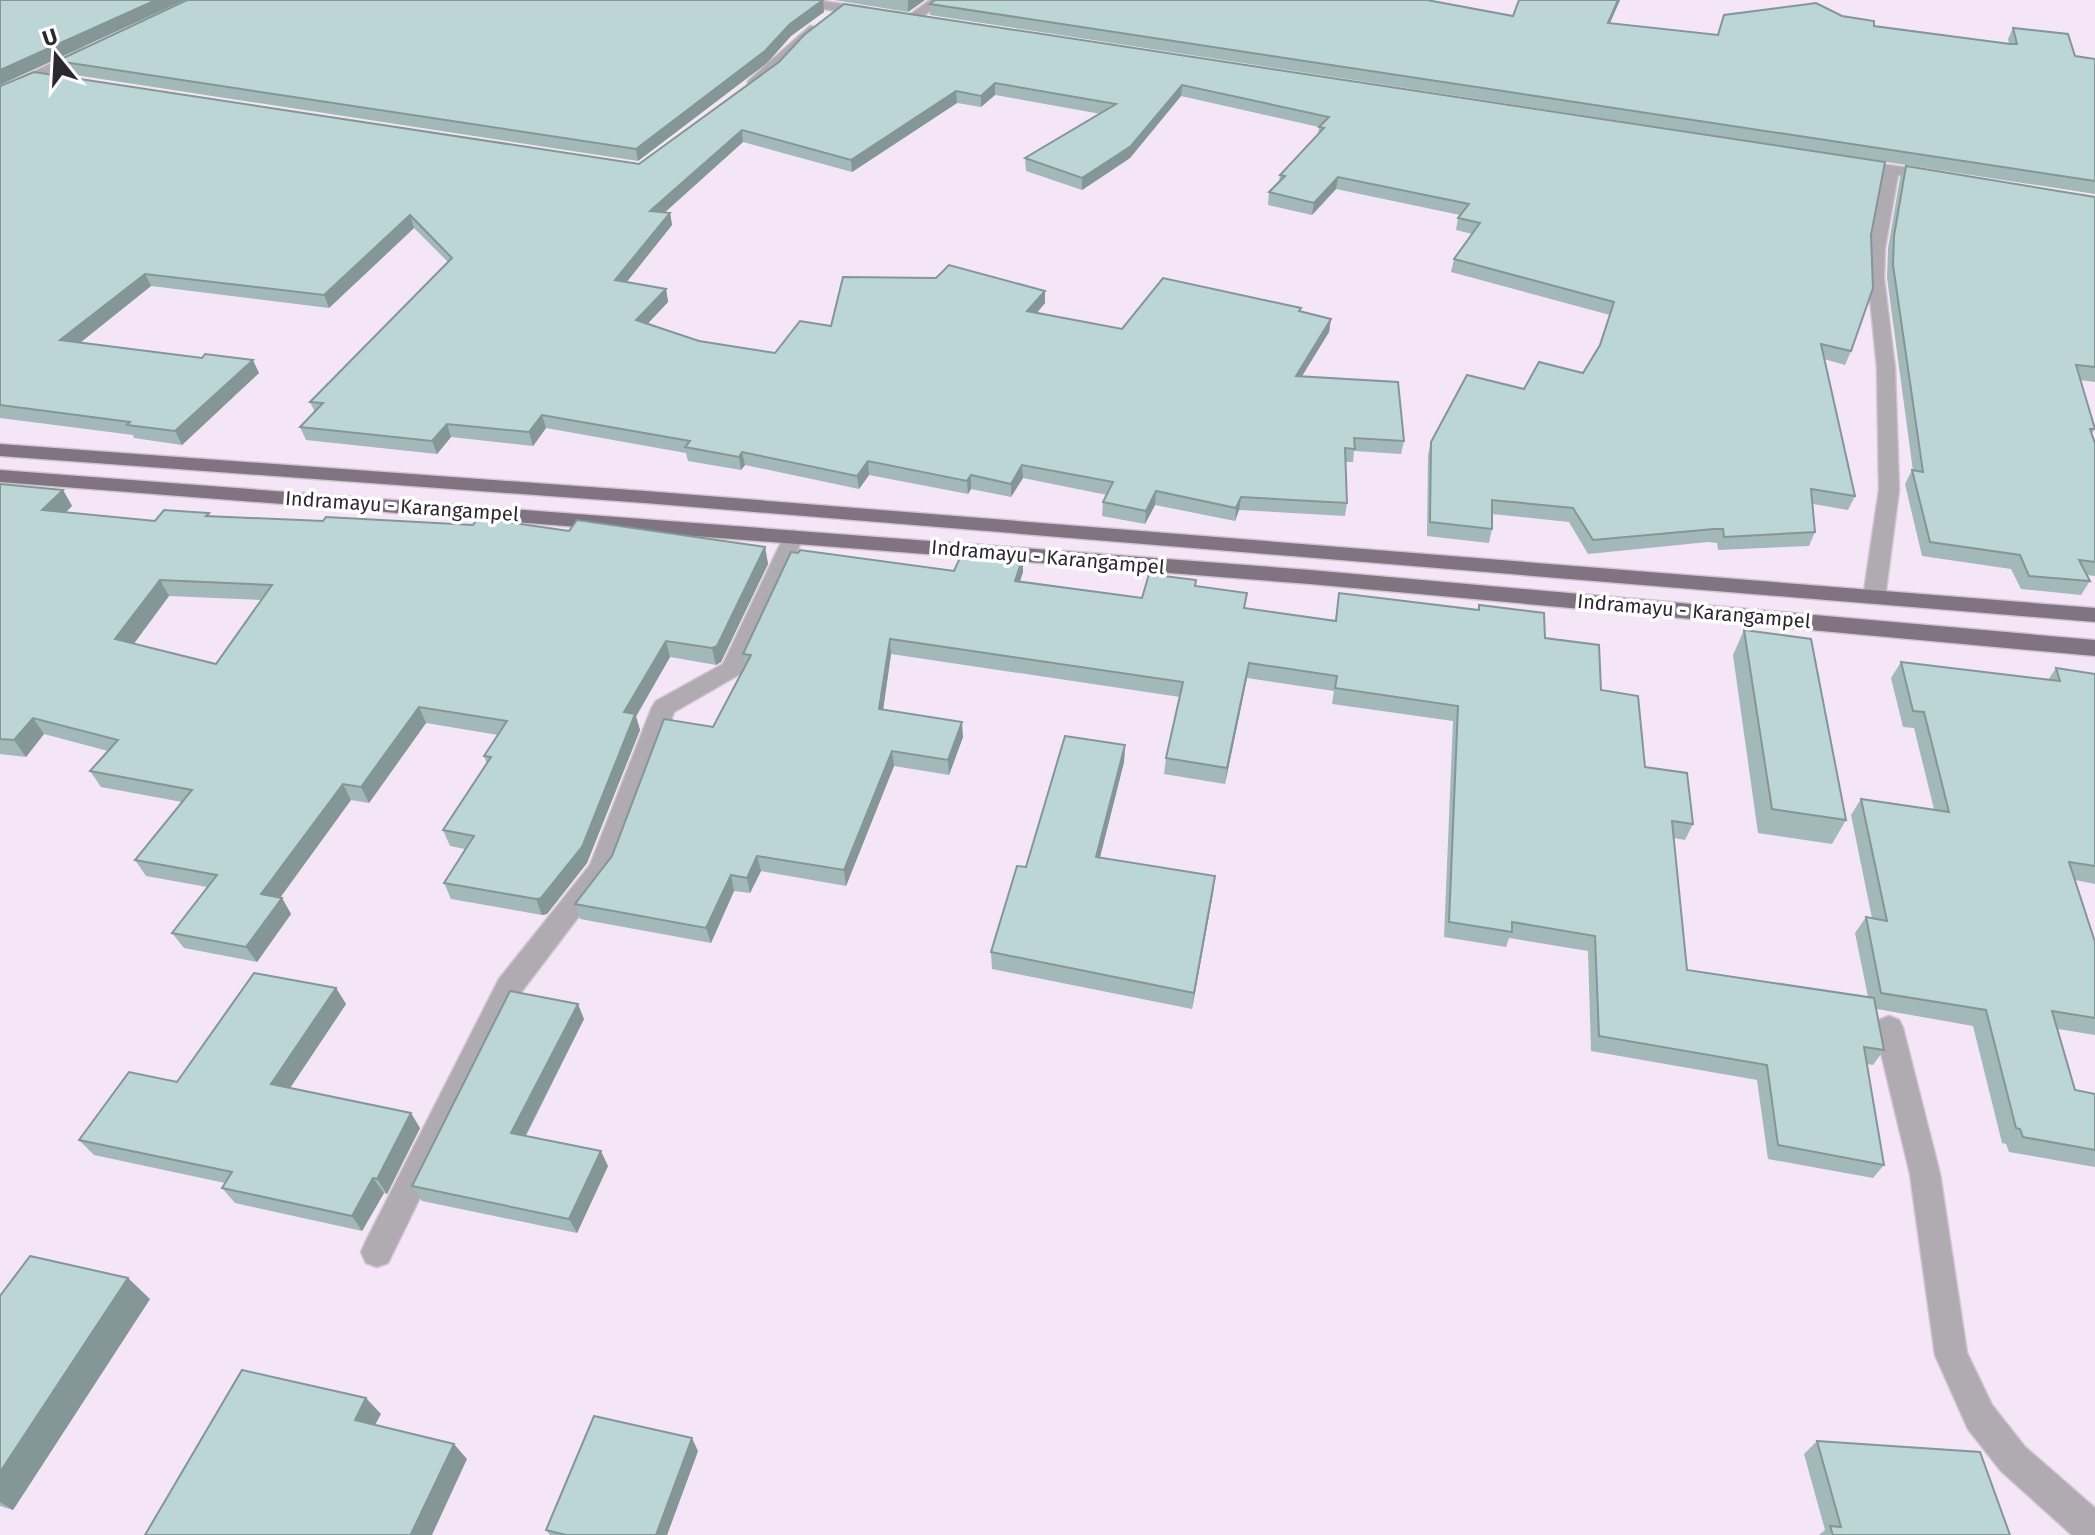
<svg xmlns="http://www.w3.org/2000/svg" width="2095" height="1535" font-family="'Fira Sans',sans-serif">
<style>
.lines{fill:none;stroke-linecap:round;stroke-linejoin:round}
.street-casing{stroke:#d1c4d3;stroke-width:3}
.primary-casing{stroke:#d1c4d3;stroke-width:3}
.street{fill:#b0aab1;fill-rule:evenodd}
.primary{fill:#7f7480;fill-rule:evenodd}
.wall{fill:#a2b8b9;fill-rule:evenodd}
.shaded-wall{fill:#849696}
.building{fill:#bcd6d7;stroke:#849696;stroke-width:2;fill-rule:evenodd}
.labels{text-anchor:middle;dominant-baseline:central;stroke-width:7;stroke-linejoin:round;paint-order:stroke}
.street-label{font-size:20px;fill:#2d272e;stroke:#fff}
</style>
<rect width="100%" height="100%" fill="#f5e6f7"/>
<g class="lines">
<g class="street-casing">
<g id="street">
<path d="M 786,0 L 816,0 L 869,8 L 875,12 L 869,16 L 792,4 Z"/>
<path d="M 930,0 L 944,0 L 916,22 L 908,22 L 908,16 Z"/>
<path d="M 810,26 L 821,29 L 758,87 L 748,87 L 748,81 Z"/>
<path d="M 83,48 L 95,51 L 0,97 L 0,88 Z"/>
<path d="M 1854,160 L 1936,172 L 1944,177 L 1936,182 L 1898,175 L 1885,248 L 1884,278 L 1895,368 L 1899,490 L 1885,598 L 1882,603 L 1866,603 L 1863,598 L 1879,490 L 1877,368 L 1868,278 L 1869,248 L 1883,173 L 1849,167 L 1849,161 Z"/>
<path d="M 794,530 L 804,536 L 743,669 L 740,674 L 674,712 L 614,870 L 519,995 L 388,1263 L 377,1267 L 366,1263 L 361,1252 L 366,1241 L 499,979 L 590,865 L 652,707 L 656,701 L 723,664 L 784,536 Z"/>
<path d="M 1889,1016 L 1899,1020 L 1903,1028 L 1940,1174 L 1967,1353 L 1992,1405 L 2025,1447 L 2095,1508 L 2095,1535 L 2072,1535 L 2001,1471 L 1968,1429 L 1935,1355 L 1910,1174 L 1875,1028 L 1879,1020 Z"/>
</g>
</g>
<g class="primary-casing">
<g id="primary">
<path d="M 0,444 L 645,491 L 2095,608 L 2095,622 L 645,503 L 0,456 Z"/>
<path d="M 0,470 L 1310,570 L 2095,640 L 2095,656 L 1310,584 L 0,482 Z"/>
</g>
</g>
<use href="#street" class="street"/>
<use href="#primary" class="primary"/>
</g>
<g class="wall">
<path d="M 834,0 L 925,0 L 908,12 Z"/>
<path d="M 1519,0 L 1620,0 L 1610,23 L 1718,35 L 1842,16 L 1874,26 L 2009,44 L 2008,39 L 2013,28 L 2075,56 L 2095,59 L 2095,194 L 930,15 L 930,4 L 1513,16 Z"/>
<path d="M 824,12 L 791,36 L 767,63 L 638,161 L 62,73 L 57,61 Z"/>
<path d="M 804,35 L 1885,162 L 1851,351 L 1845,365 L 1824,359 L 1855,496 L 1848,510 L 1813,504 L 1815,532 L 1809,546 L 1718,550 L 1717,543 L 1708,542 L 1588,554 L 1569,522 L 1492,514 L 1492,529 L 1489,543 L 1427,536 L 1428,455 L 1431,442 L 1524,389 L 1583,373 L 1600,345 L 1610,315 L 1451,272 L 1454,259 L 1472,234 L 1456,230 L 1458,218 L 1460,215 L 1336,189 L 1312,215 L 1268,205 L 1269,192 L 1279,182 L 1280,175 L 1318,135 L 1319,127 L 1181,96 L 1130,158 L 1082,190 L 1026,171 L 1025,158 L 1101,114 L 995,95 L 981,107 L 957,103 L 852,172 L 743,142 L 665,212 L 670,213 L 672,225 L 626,282 L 666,289 L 668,302 L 648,323 L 699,341 L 775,353 L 831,326 L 1045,303 L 1037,313 L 1122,329 L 1300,312 L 1331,319 L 1329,332 L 1302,376 L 1404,441 L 1401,454 L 1354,451 L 1353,462 L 1346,462 L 1347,503 L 1345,516 L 1239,510 L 1235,521 L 1155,505 L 1145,524 L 1102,516 L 1103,502 L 1107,495 L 1023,478 L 1011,497 L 971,489 L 968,494 L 869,475 L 859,489 L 745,465 L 741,470 L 688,461 L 686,453 L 546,428 L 533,446 L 451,437 L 437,454 L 306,440 L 300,427 L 315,412 L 310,402 L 448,262 L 414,228 L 329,308 L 151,286 L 80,343 L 259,373 L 182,445 L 134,438 L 133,435 L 0,418 L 0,86 L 639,164 L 779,62 Z"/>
<path d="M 1906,166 L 2095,197 L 2095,382 L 2080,380 L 2095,429 L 2092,433 L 2095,443 L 2095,576 L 2087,575 L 2090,581 L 2081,595 L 2021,589 L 2011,569 L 1922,556 L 1905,484 L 1912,470 L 1913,471 L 1887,278 L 1888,248 L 1900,178 Z"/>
<path d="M 0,484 L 63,490 L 72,506 L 66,512 L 155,521 L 209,513 L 210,516 L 569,531 L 765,547 L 768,564 L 721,662 L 716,665 L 670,657 L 636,717 L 640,730 L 587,863 L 547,914 L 542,915 L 451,899 L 444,883 L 465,849 L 450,846 L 443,830 L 487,764 L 484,756 L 498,735 L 426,723 L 369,803 L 351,800 L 280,898 L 282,898 L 291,914 L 257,962 L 184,948 L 172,933 L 207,887 L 146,876 L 135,860 L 182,802 L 101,787 L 90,771 L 108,751 L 44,734 L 26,757 L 0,754 ZM 169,596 L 261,600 L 216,664 L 134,644 Z"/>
<path d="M 1023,557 L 1023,572 L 1020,581 L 1142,598 L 1196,586 L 1245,608 L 1335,620 L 1339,593 L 1478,610 L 1479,605 L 1545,638 L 1601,690 L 1645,767 L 1693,824 L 1685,840 L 1674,838 L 1687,970 L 1868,997 L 1855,933 L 1866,917 L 1872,918 L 1851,815 L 1861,799 L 1934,809 L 1914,728 L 1903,727 L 1891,678 L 1901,662 L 2048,680 L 2056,668 L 2095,674 L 2095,884 L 2075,880 L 2095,942 L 2095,1035 L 2058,1029 L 2075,1090 L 2095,1094 L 2095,1167 L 2009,1152 L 2006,1144 L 2002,1143 L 1973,1026 L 1877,1009 L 1884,1050 L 1873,1065 L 1867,1064 L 1884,1165 L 1873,1178 L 1768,1159 L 1757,1080 L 1591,1051 L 1588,951 L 1509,938 L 1506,947 L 1444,937 L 1453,721 L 1332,704 L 1334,691 L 1247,678 L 1225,784 L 1164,774 L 1166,758 L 1180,697 L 891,654 L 883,710 L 963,737 L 949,775 L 894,766 L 846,886 L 761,871 L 750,893 L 734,891 L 711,943 L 580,919 L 575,904 L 713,727 L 745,666 L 743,654 L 954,571 Z"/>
<path d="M 1744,630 L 1846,820 L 1832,844 L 1758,833 L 1733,655 Z"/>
<path d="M 1125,745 L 1124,762 L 1100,857 L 1213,893 L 1192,1009 L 992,969 L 991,952 L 1026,867 Z"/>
<path d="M 336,988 L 346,1004 L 290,1088 L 420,1128 L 387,1194 L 384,1193 L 362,1231 L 235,1203 L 222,1188 L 225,1183 L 94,1155 L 79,1140 Z"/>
<path d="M 584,1019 L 526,1136 L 608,1166 L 577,1233 L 422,1201 L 412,1186 Z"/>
<path d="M 0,1296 L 150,1299 L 13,1510 L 0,1506 Z"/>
<path d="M 1817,1441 L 2010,1535 L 1819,1535 L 1825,1530 L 1804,1454 Z"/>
<path d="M 698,1451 L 667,1535 L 550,1535 L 546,1530 Z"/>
</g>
<g class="shaded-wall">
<path d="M 156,0 L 185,0 L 0,85 L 0,70 Z"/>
<path d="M 823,0 L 824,12 L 791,36 L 767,63 L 638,161 L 636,149 L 790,24 Z"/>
<path d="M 909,0 L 925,0 L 908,12 L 908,1 Z"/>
<path d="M 1618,0 L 1620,0 L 1605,34 L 1608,23 Z"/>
<path d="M 995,83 L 995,95 L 981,107 L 981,96 Z"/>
<path d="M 1182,85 L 1181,96 L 1130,158 L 1082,190 L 1082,178 Z"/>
<path d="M 956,91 L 957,103 L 852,172 L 851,160 Z"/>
<path d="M 742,130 L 743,142 L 653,223 L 650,211 Z"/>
<path d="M 1338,177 L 1336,189 L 1312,215 L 1314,203 Z"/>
<path d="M 670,213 L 672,225 L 618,293 L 615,280 Z"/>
<path d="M 410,215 L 414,228 L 329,308 L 324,295 Z"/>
<path d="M 145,274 L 151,286 L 67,353 L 60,340 Z"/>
<path d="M 666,289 L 668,302 L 639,333 L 636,320 Z"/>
<path d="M 1045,291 L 1045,303 L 1027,324 L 1027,311 Z"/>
<path d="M 1331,319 L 1329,332 L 1294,389 L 1296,376 Z"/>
<path d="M 253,360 L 259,373 L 182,445 L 175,431 Z"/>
<path d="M 542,415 L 546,428 L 533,446 L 529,432 Z"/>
<path d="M 447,424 L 451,437 L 437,454 L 432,441 Z"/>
<path d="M 742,452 L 745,465 L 741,470 L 739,457 Z"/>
<path d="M 868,461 L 869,475 L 859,489 L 857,476 Z"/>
<path d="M 1022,465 L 1023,478 L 1011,497 L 1011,484 Z"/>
<path d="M 971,475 L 971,489 L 968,494 L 967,481 Z"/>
<path d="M 63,490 L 72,506 L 52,526 L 42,510 Z"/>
<path d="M 1156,491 L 1155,505 L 1145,524 L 1146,511 Z"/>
<path d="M 1241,497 L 1239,510 L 1235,521 L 1236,508 Z"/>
<path d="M 765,547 L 768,564 L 721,662 L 716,665 L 712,648 Z"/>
<path d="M 1023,557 L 1023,572 L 1015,596 L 1015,581 Z"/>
<path d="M 160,580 L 169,596 L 125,655 L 115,639 Z"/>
<path d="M 890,639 L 891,654 L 881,724 L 879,709 Z"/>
<path d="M 666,641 L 670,657 L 636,716 L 640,730 L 587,863 L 547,914 L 542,915 L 536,899 L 624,712 Z"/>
<path d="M 1249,663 L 1247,678 L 1225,784 L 1227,768 Z"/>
<path d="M 419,707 L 426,723 L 369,803 L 361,787 Z"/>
<path d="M 33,718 L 44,734 L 26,757 L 14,740 Z"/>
<path d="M 962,722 L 963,737 L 949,775 L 948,760 Z"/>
<path d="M 1125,745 L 1124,762 L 1096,873 L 1096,857 Z"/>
<path d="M 892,751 L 894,766 L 846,886 L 844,870 Z"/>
<path d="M 343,784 L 351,800 L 271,910 L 261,894 Z"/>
<path d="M 757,856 L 761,871 L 750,893 L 747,878 Z"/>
<path d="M 731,875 L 734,891 L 711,943 L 706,928 Z"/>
<path d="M 1215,876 L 1213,893 L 1192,1009 L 1194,993 Z"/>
<path d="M 282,898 L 291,914 L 257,962 L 246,947 Z"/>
<path d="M 336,988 L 346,1004 L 282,1100 L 271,1084 Z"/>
<path d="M 578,1004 L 584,1019 L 519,1148 L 511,1133 Z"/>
<path d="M 411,1113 L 420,1128 L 387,1194 L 377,1179 Z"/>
<path d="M 601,1151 L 608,1166 L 577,1233 L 569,1219 Z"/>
<path d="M 373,1178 L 384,1193 L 362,1231 L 352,1216 Z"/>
<path d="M 128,1278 L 150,1299 L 13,1510 L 0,1502 L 0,1472 Z"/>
<path d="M 366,1398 L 381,1414 L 369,1436 L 355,1420 Z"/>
<path d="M 692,1438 L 698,1451 L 667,1535 L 656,1535 Z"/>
<path d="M 454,1444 L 467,1459 L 432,1535 L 413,1535 L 411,1534 Z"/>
</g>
<g class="building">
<path d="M 0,0 L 156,0 L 0,70 Z"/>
<path d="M 187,0 L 823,0 L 790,24 L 765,51 L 636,149 L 57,61 Z"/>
<path d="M 935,0 L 1427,0 L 1513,16 L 1519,0 L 1618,0 L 1608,23 L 1718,35 L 1724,15 L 1816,3 L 1842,16 L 1874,21 L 1874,26 L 2010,44 L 2017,44 L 2013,28 L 2068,34 L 2075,56 L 2095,59 L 2095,181 L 930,4 Z"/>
<path d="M 844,4 L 1885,162 L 1871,235 L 1873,288 L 1851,351 L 1821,344 L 1855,496 L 1811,489 L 1815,532 L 1724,537 L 1723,529 L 1714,529 L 1593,540 L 1573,508 L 1492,500 L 1492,529 L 1430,522 L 1431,442 L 1467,375 L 1524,389 L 1539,362 L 1583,373 L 1600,345 L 1614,302 L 1454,259 L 1480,223 L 1458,218 L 1469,204 L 1338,177 L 1314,203 L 1269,192 L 1285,176 L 1280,175 L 1324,128 L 1319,127 L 1329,117 L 1182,85 L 1131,146 L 1082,178 L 1025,158 L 1116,104 L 995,83 L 981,96 L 956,91 L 851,160 L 742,130 L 650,211 L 670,213 L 615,280 L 666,289 L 636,320 L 699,341 L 775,353 L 800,321 L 831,326 L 843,277 L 936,278 L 949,265 L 1045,291 L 1027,311 L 1122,329 L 1163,278 L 1301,308 L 1299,311 L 1331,319 L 1296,376 L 1398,382 L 1404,441 L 1354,438 L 1355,449 L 1345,448 L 1347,503 L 1241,497 L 1236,508 L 1156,491 L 1146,511 L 1103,502 L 1113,482 L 1022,465 L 1011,484 L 971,475 L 967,481 L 868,461 L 857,476 L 742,452 L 739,457 L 685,447 L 690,441 L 542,415 L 529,432 L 447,424 L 432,441 L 300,427 L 323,403 L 310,402 L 452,258 L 410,215 L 324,295 L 145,274 L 60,340 L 202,358 L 205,354 L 253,360 L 175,431 L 127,425 L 130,422 L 0,405 L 0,86 L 34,72 L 639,164 L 779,62 L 804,35 Z"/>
<path d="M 1906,166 L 2095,197 L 2095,367 L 2076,365 L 2095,429 L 2090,429 L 2095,443 L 2095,562 L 2079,560 L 2090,581 L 2029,576 L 2020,555 L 1930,542 L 1912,470 L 1923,472 L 1893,265 L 1894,236 Z"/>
<path d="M 0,484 L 63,490 L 42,510 L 155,521 L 164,510 L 209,513 L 206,516 L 323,521 L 326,517 L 473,525 L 478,518 L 569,531 L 577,520 L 765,547 L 717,646 L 712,648 L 666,641 L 624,712 L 635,714 L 582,847 L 541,898 L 536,899 L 444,883 L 474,836 L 443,830 L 491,757 L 484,756 L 507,721 L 419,707 L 361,787 L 343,784 L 261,894 L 282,898 L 246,947 L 172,933 L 217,875 L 135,860 L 192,790 L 90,771 L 118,740 L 33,718 L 14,740 L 0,739 ZM 160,580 L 272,585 L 216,664 L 115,639 Z"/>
<path d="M 964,549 L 1023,557 L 1015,581 L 1142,598 L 1149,574 L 1196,580 L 1195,586 L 1247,593 L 1244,608 L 1336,621 L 1339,593 L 1479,610 L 1479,605 L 1544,613 L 1545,638 L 1599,645 L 1601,690 L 1638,696 L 1645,767 L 1687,773 L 1693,824 L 1672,821 L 1687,970 L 1874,998 L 1884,1050 L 1864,1047 L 1884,1165 L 1778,1145 L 1767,1065 L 1599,1036 L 1595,936 L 1512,922 L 1512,932 L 1449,922 L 1458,706 L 1335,688 L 1337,676 L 1249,663 L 1227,768 L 1166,758 L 1183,682 L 890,639 L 879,709 L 962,722 L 948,760 L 892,751 L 844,870 L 757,856 L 747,878 L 731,875 L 706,928 L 575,904 L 612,856 L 664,719 L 713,727 L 751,655 L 743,654 L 791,552 L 798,553 L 800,550 L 954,571 Z"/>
<path d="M 1744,630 L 1811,639 L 1846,820 L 1772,809 Z"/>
<path d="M 1901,662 L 2060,681 L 2056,668 L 2095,674 L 2095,866 L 2069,862 L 2095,942 L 2095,1018 L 2052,1011 L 2075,1090 L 2095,1094 L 2095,1150 L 2023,1137 L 2020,1129 L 2016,1128 L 1986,1010 L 1881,993 L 1866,917 L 1887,921 L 1861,799 L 1949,812 L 1924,712 L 1913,711 Z"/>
<path d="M 1065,736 L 1125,745 L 1096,857 L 1215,876 L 1194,993 L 991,952 L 1017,866 L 1026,867 Z"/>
<path d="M 254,973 L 336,988 L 271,1084 L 411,1113 L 377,1179 L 373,1178 L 352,1216 L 222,1188 L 232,1172 L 79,1140 L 129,1072 L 177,1082 Z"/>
<path d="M 510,991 L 578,1004 L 511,1133 L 601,1151 L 569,1219 L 412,1186 Z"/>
<path d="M 30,1256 L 128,1278 L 0,1472 L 0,1296 Z"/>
<path d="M 242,1370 L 366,1398 L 355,1420 L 454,1444 L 411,1534 L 416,1535 L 145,1535 Z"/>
<path d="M 594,1416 L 692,1438 L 656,1535 L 566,1535 L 546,1530 Z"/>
<path d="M 1817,1441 L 1980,1452 L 2010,1535 L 1833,1535 L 1830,1526 L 1841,1527 Z"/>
</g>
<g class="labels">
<g class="street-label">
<text transform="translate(402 506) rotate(4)">Indramayu - Karangampel</text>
<text transform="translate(1048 557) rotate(5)">Indramayu - Karangampel</text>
<text transform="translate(1694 611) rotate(5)">Indramayu - Karangampel</text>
</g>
</g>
<g transform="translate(56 56) rotate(342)" stroke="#ffffff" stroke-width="6" paint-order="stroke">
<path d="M0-6L14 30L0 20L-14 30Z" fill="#2d272e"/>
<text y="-12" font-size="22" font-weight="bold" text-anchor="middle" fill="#2d272e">U</text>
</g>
</svg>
